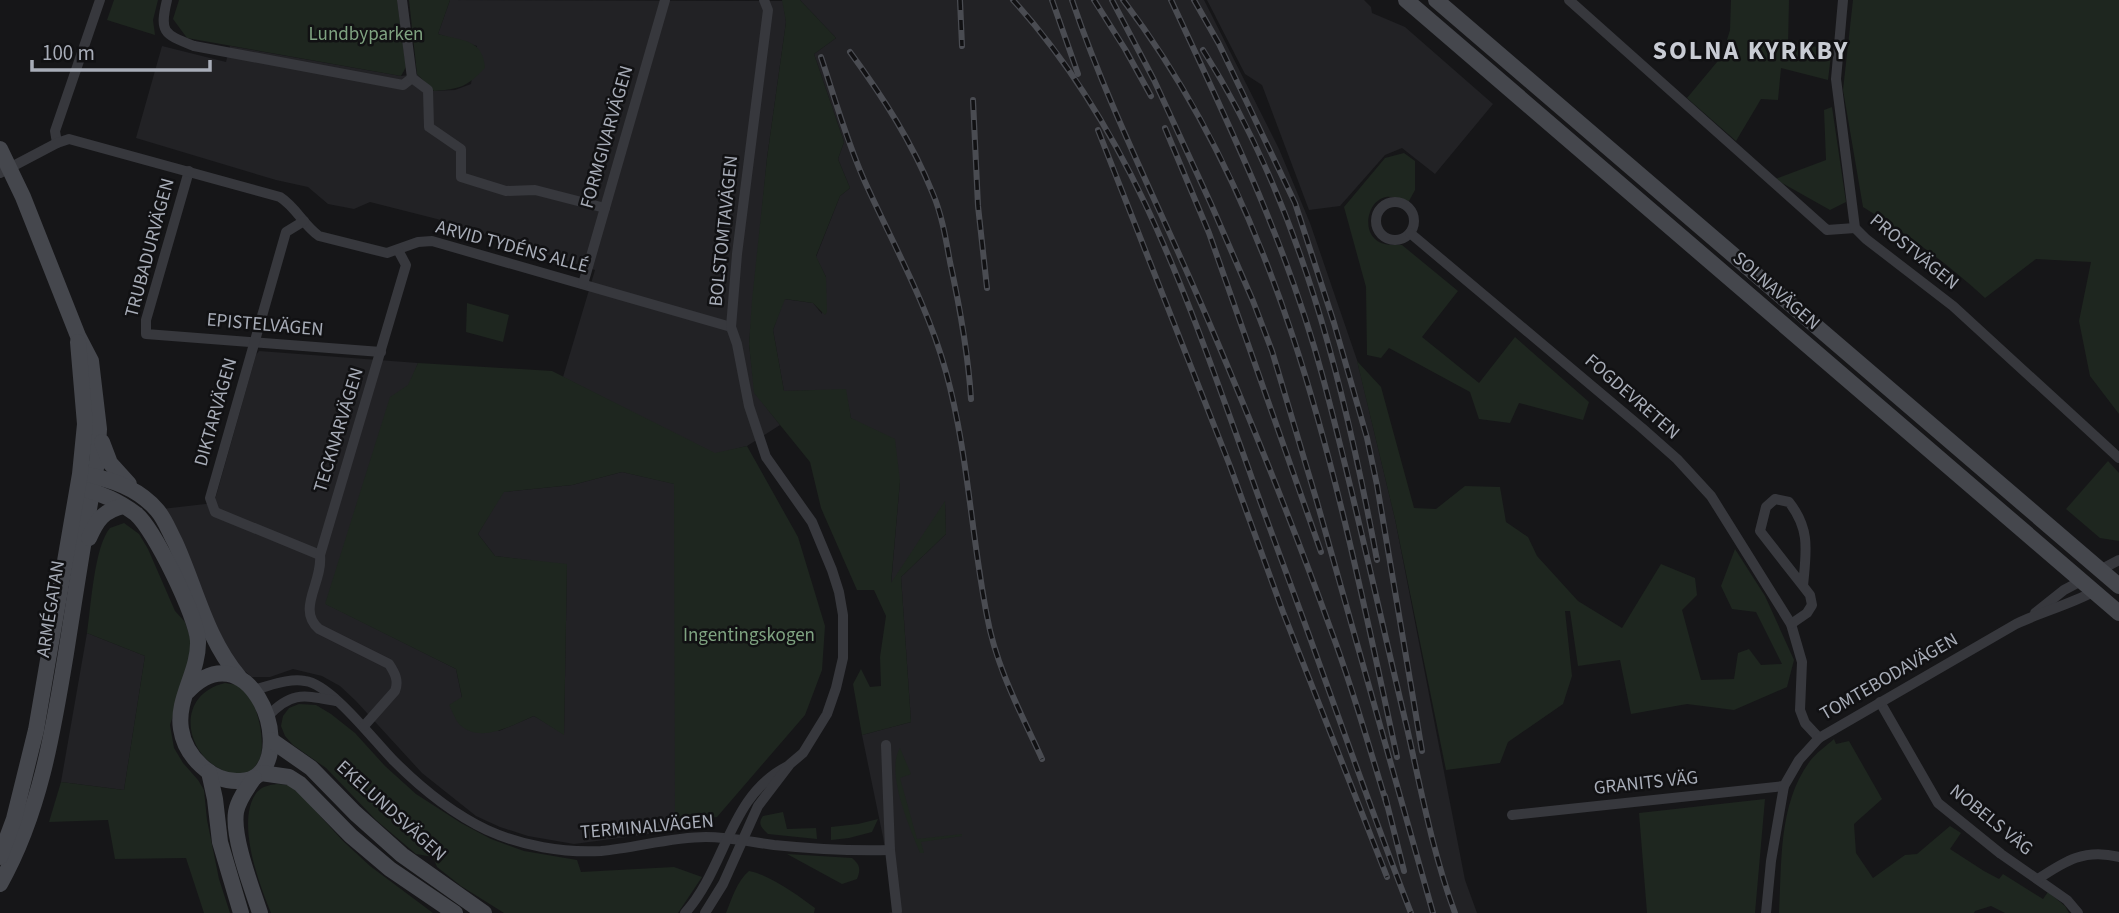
<svg xmlns="http://www.w3.org/2000/svg" width="2119" height="913" font-family="'Source Sans 3',sans-serif">
<style>
.built{fill:#222225}
.green{fill:#1e261f}
.lines{fill:none;stroke-linecap:round;stroke-linejoin:round}
.street{stroke:#37383d;stroke-width:10}
.secondary{stroke:#45474d;stroke-width:16}
.rail-casing{stroke:#4a4c52;stroke-width:6}
.rail{stroke:#111113;stroke-width:3.5;stroke-dasharray:10;stroke-linecap:butt}
.labels{text-anchor:middle;dominant-baseline:central;stroke-width:5;stroke-linejoin:round;paint-order:stroke}
.park-label{font-size:19px;fill:#7fa381;stroke:#111113}
.street-label{font-size:19px;fill:#a8adb8;stroke:#111113}
.district-label{font-size:26px;font-weight:bold;letter-spacing:2px;fill:#c9ccd4;stroke:#111113}
</style>
<rect width="100%" height="100%" fill="#161618"/>
<g class="built">
<path d="M 450,0 L 783,1 L 786,22 L 767,158 L 749,344 L 755,393 L 780,425 L 747,446 L 715,454 L 563,377 L 595,270 L 437,219 L 370,202 L 354,209 L 328,204 L 308,187 L 276,180 L 136,138 L 162,46 L 226,62 L 230,46 L 401,76 L 417,74 L 433,91 L 455,90 L 471,84 L 477,46 L 438,34 Z"/>
<path d="M 800,0 L 1204,0 L 1279,149 L 1310,223 L 1357,360 L 1395,519 L 1465,880 L 1477,913 L 888,913 L 895,911 L 883,837 L 862,735 L 911,722 L 901,577 L 946,534 L 945,503 L 891,585 L 900,481 L 851,418 L 845,390 L 784,391 L 773,330 L 784,299 L 813,303 L 822,314 L 826,277 L 816,257 L 840,196 L 850,188 L 838,159 L 844,142 L 814,54 L 836,38 Z"/>
<path d="M 1207,0 L 1364,0 L 1371,7 L 1372,13 L 1405,27 L 1493,104 L 1435,174 L 1402,148 L 1385,155 L 1340,206 L 1309,210 L 1262,85 L 1245,74 Z"/>
<path d="M 259,351 L 418,363 L 342,553 L 326,604 L 456,669 L 462,698 L 499,731 L 534,716 L 564,734 L 567,565 L 495,556 L 478,534 L 503,492 L 572,485 L 622,472 L 675,484 L 675,824 L 664,832 L 574,844 L 528,836 L 500,827 L 476,816 L 422,773 L 356,701 L 340,686 L 322,676 L 293,669 L 270,677 L 252,677 L 231,660 L 162,509 L 214,503 L 256,355 Z"/>
<path d="M 87,633 L 145,656 L 124,790 L 61,782 Z"/>
</g>
<g class="green">
<path d="M 114,0 L 158,0 L 153,20 L 155,35 L 107,20 Z"/>
<path d="M 179,0 L 397,0 L 406,67 L 401,76 L 187,38 L 173,19 Z"/>
<path d="M 409,0 L 450,0 L 438,34 C 463,41 483,39 485,68 C 467,87 460,89 434,91 L 417,74 Z"/>
<path d="M 782,0 L 800,0 L 836,38 L 814,54 L 844,142 L 838,159 L 850,188 L 840,196 L 816,256 L 826,277 L 827,312 L 825,315 L 813,303 L 785,299 L 773,330 L 784,391 L 846,389 L 851,418 L 895,439 L 900,481 L 891,583 L 945,501 L 946,534 L 901,577 L 911,722 L 862,735 L 853,684 L 861,669 L 870,687 L 881,686 L 880,657 L 886,616 L 874,590 L 857,590 L 821,508 L 810,462 L 754,393 L 749,344 L 752,300 L 767,158 L 786,22 Z"/>
<path d="M 1731,0 L 1789,0 L 1788,46 L 1832,47 L 1828,80 L 1781,68 L 1778,100 L 1761,99 L 1736,141 L 1687,98 L 1722,56 L 1730,30 Z"/>
<path d="M 1853,0 L 2119,0 L 2119,414 L 2090,376 L 2079,321 L 2091,262 L 2036,259 L 1985,298 C 1948,264 1906,233 1863,207 L 1843,90 Z"/>
<path d="M 1832,107 L 1846,202 L 1830,210 L 1775,179 L 1826,160 L 1824,110 Z"/>
<path d="M 1404,153 L 1415,161 L 1415,190 L 1409,201 C 1402,200 1393,196 1386,197 C 1369,200 1362,227 1375,239 C 1382,246 1393,245 1402,245 L 1458,291 L 1422,337 L 1479,383 L 1515,337 L 1589,402 L 1583,420 L 1519,403 L 1510,423 L 1479,419 L 1470,392 L 1389,348 L 1381,358 L 1367,355 L 1366,287 L 1344,207 L 1385,158 Z"/>
<path d="M 467,303 L 509,315 L 503,342 L 466,332 Z"/>
<path d="M 1357,361 L 1381,387 L 1414,508 L 1436,509 L 1465,486 L 1500,487 L 1506,522 L 1528,537 L 1537,556 L 1578,601 L 1622,628 L 1661,564 L 1695,578 L 1697,595 L 1682,610 L 1701,680 L 1734,679 L 1738,653 L 1749,649 L 1761,665 L 1782,664 L 1756,612 L 1732,609 L 1721,586 L 1735,549 L 1765,596 L 1794,660 L 1787,687 L 1734,710 L 1687,704 L 1631,714 L 1620,660 L 1578,666 L 1570,611 L 1565,611 L 1572,676 L 1563,704 L 1508,742 L 1500,763 L 1446,770 L 1395,519 Z"/>
<path d="M 418,363 L 552,371 L 715,453 L 747,446 L 798,537 L 825,626 L 822,670 L 805,715 L 717,817 L 675,824 L 674,484 L 622,472 L 572,485 L 504,492 L 478,534 L 495,556 L 567,564 L 564,735 L 534,716 C 512,725 481,744 460,725 C 455,720 452,710 449,705 L 462,697 L 456,669 L 325,604 L 390,397 L 408,385 Z"/>
<path d="M 2108,461 L 2119,473 L 2119,541 L 2100,538 L 2066,509 Z"/>
<path d="M 124,523 L 139,534 L 148,549 L 175,611 L 185,622 L 191,640 L 191,658 L 170,725 L 174,748 L 183,763 L 198,780 L 204,790 L 207,820 L 219,879 L 230,913 L 204,913 L 186,858 L 115,859 L 108,820 L 49,822 L 61,782 L 124,790 L 145,656 L 87,633 C 91,607 94,547 110,528 Z"/>
<path d="M 225,683 C 230,684 236,684 241,687 C 257,697 266,741 260,758 C 257,765 252,770 247,775 C 189,776 166,697 225,683 Z"/>
<path d="M 299,704 L 316,705 L 331,714 L 355,733 L 385,766 L 416,794 L 461,823 L 491,839 L 524,851 L 577,860 L 581,872 L 674,867 L 702,877 L 678,913 L 504,913 L 461,886 L 437,867 L 433,857 L 416,854 L 376,820 L 326,768 L 293,745 L 285,736 L 281,726 L 283,716 L 289,708 Z"/>
<path d="M 1834,739 L 1836,744 L 1849,741 L 1882,799 L 1854,824 L 1856,853 L 1873,878 L 1905,855 L 1917,854 L 1950,826 L 1961,833 L 1950,849 L 1984,871 L 1999,879 L 2003,874 L 2043,899 L 2048,892 L 2065,906 L 2069,913 L 2005,913 L 1991,906 L 1975,911 L 1974,913 L 1779,913 C 1782,863 1778,804 1810,761 C 1816,753 1826,746 1834,739 Z"/>
<path d="M 900,748 L 911,774 L 900,778 L 917,839 L 962,834 L 962,836 L 921,842 L 924,853 L 920,853 C 910,828 885,773 900,748 Z"/>
<path d="M 277,784 L 288,785 L 299,793 L 343,841 L 370,866 L 433,913 L 271,913 C 259,884 235,820 257,792 C 263,786 269,785 277,784 Z"/>
<path d="M 1765,799 L 1755,913 L 1647,913 L 1639,813 Z"/>
<path d="M 783,812 L 787,829 L 816,828 L 817,839 L 768,834 C 762,828 757,824 763,816 Z"/>
<path d="M 878,819 L 872,832 L 849,838 L 831,840 L 831,827 L 858,824 Z"/>
<path d="M 787,854 L 852,858 C 860,865 861,869 857,879 L 842,884 Z"/>
<path d="M 749,871 C 768,874 799,896 815,908 L 814,913 L 726,913 C 732,898 737,881 749,871 Z"/>
</g>
<g class="lines">
<g class="street">
<path d="M 167,0 C 159,33 164,34 194,46 L 403,85 L 412,78"/>
<path d="M 402,0 L 412,78 L 428,90 L 429,127 L 461,149 L 461,177 L 506,191 L 535,190 L 605,208"/>
<path d="M 1569,0 L 1827,230 L 1855,228"/>
<path d="M 1843,0 L 1836,79 L 1855,228 L 1866,239 L 1953,306 L 2119,458"/>
<path d="M 57,143 L 55,131 L 100,0"/>
<path d="M 189,171 L 146,320 L 146,334 L 381,352"/>
<path d="M 0,173 L 57,143 L 69,139 L 280,197 C 297,208 303,225 319,236 L 387,253 L 418,242 L 432,241 L 731,327"/>
<circle cx="1395" cy="221" r="19"/>
<path d="M 304,221 L 286,232 L 210,498 L 215,512 L 320,555"/>
<path d="M 1410,233 L 1642,428 L 1677,459 L 1711,496 L 1791,624 L 1802,662 L 1800,710 L 1805,723 L 1819,738"/>
<path d="M 583,284 L 665,0"/>
<path d="M 2100,570 L 2119,560"/>
<path d="M 2035,613 L 2064,590 L 2081,581"/>
<path d="M 1791,624 L 1807,613 L 1812,605 L 1810,595 L 1803,586 C 1806,552 1811,530 1789,502 L 1775,499 L 1766,507 L 1760,531 L 1803,586"/>
<path d="M 253,690 C 270,686 288,678 305,681 C 331,684 375,742 394,761 C 421,788 453,814 487,830 C 522,846 563,853 601,851 C 636,848 670,837 706,837 C 729,837 751,842 774,845 C 813,849 852,851 890,850"/>
<path d="M 1880,702 L 1938,803 L 2001,854 L 2067,900 L 2078,913"/>
<path d="M 267,717 C 291,691 303,695 336,701"/>
<path d="M 364,726 L 395,691 C 399,681 395,673 389,664 L 319,629 C 296,609 323,583 320,555 L 406,265 L 398,250"/>
<path d="M 886,745 L 890,850 L 897,911"/>
<path d="M 1512,815 L 1784,786"/>
<path d="M 2038,879 C 2065,861 2085,848 2119,857"/>
<path d="M 685,913 C 726,868 729,795 788,766"/>
<path d="M 705,913 L 723,884 L 758,806 L 790,764 L 803,753 L 827,714 L 836,688 L 843,658 L 843,615 L 839,592 L 832,570 L 812,522 L 766,457 L 749,406 L 737,344 L 731,327 L 737,254 L 768,10 L 764,0"/>
<path d="M 1766,913 L 1771,861 L 1784,786 L 1799,760 L 1819,738 L 2016,624 C 2041,612 2068,605 2093,592"/>
</g>
<g class="secondary">
<path d="M 1406,0 L 2119,613"/>
<path d="M 1436,0 L 2119,586"/>
<path d="M 0,149 L 23,197 L 78,336 L 91,361 L 99,429 L 97,462 C 86,525 76,589 66,653 C 53,732 40,813 0,884"/>
<path d="M 102,442 L 110,463 L 129,484"/>
<path d="M 86,475 C 111,479 139,489 157,510 C 165,519 169,531 175,542 C 196,588 206,638 239,677"/>
<path d="M 78,488 C 98,492 119,501 136,514 C 154,529 197,617 198,641 C 199,672 176,699 181,729 C 185,756 212,783 240,781 C 247,781 254,779 259,774 C 294,740 245,630 187,692"/>
<path d="M 89,538 C 97,520 103,511 123,506"/>
<path d="M 271,740 L 311,768 L 355,813 L 402,855 L 484,913"/>
<path d="M 209,772 L 215,799 L 220,842 L 241,913"/>
<path d="M 261,773 L 289,777 L 300,784 L 351,836 L 390,869 L 455,913"/>
<path d="M 254,778 C 247,788 238,800 236,812 C 232,838 252,888 260,913"/>
<path d="M 0,857 L 14,819 L 36,730 L 80,474 L 85,424 L 78,342"/>
</g>
<g class="rail-casing">
<g id="rail">
<path d="M 960,0 L 962,46"/>
<path d="M 1013,0 C 1134,133 1189,304 1249,470 C 1270,530 1293,590 1314,649 C 1346,738 1377,826 1411,913"/>
<path d="M 1052,0 L 1078,74"/>
<path d="M 1072,0 C 1110,112 1165,218 1211,327 C 1254,428 1295,530 1332,633 C 1353,689 1369,747 1387,805"/>
<path d="M 1094,0 L 1125,49 L 1151,96"/>
<path d="M 1112,0 L 1154,80 L 1211,204 L 1253,301 L 1272,351 L 1317,502 L 1433,913"/>
<path d="M 1123,0 C 1289,217 1340,495 1397,757"/>
<path d="M 1171,0 C 1229,125 1287,244 1323,378 C 1354,494 1379,612 1407,728 C 1421,790 1433,854 1455,913"/>
<path d="M 1194,0 L 1219,44 L 1295,203 L 1334,323 L 1367,438 L 1377,485 L 1422,751"/>
<path d="M 1203,50 C 1300,203 1344,384 1377,560"/>
<path d="M 850,52 C 883,97 912,142 933,194 C 942,215 946,240 950,262 C 960,308 968,352 971,399"/>
<path d="M 821,57 C 835,99 847,142 865,182 C 893,244 928,306 946,372 C 968,452 971,535 987,616 C 996,667 1021,713 1042,759"/>
<path d="M 973,100 L 978,206 L 987,288"/>
<path d="M 1165,128 L 1209,233 L 1321,552"/>
<path d="M 1098,130 L 1230,466 L 1283,612 L 1387,877"/>
<path d="M 1385,796 L 1404,871"/>
</g>
</g>
<use href="#rail" class="rail"/>
</g>
<g class="labels">
<g class="park-label">
<text x="366" y="34">Lundbyparken</text>
<text x="749" y="635">Ingentingskogen</text>
</g>
<g class="street-label">
<text transform="translate(607 137) rotate(-74)">FORMGIVARVÄGEN</text>
<text transform="translate(724 231) rotate(-84)">BOLSTOMTAVÄGEN</text>
<text transform="translate(512 247) rotate(15)">ARVID TYDÉNS ALLÉ</text>
<text transform="translate(150 248) rotate(-75)">TRUBADURVÄGEN</text>
<text transform="translate(1914 252) rotate(39)">PROSTVÄGEN</text>
<text transform="translate(1776 291) rotate(41)">SOLNAVÄGEN</text>
<text transform="translate(265 325) rotate(5)">EPISTELVÄGEN</text>
<text transform="translate(1632 397) rotate(41)">FOGDEVRETEN</text>
<text transform="translate(216 412) rotate(-74)">DIKTARVÄGEN</text>
<text transform="translate(339 430) rotate(-73)">TECKNARVÄGEN</text>
<text transform="translate(51 609) rotate(-81)">ARMÉGATAN</text>
<text transform="translate(1889 677) rotate(-30)">TOMTEBODAVÄGEN</text>
<text transform="translate(1646 783) rotate(-6)">GRANITS VÄG</text>
<text transform="translate(391 811) rotate(42)">EKELUNDSVÄGEN</text>
<text transform="translate(1991 820) rotate(39)">NOBELS VÄG</text>
<text transform="translate(647 827) rotate(-5)">TERMINALVÄGEN</text>
</g>
<g class="district-label">
<text x="1751" y="50">SOLNA KYRKBY</text>
</g>
</g>
<path d="M32 60v10h178v-10" fill="none" stroke="#a8adb8" stroke-width="3.5"/>
<text x="42" y="60" font-size="21" fill="#a8adb8" stroke="#111113" stroke-width="5" paint-order="stroke">100 m</text>
</svg>
